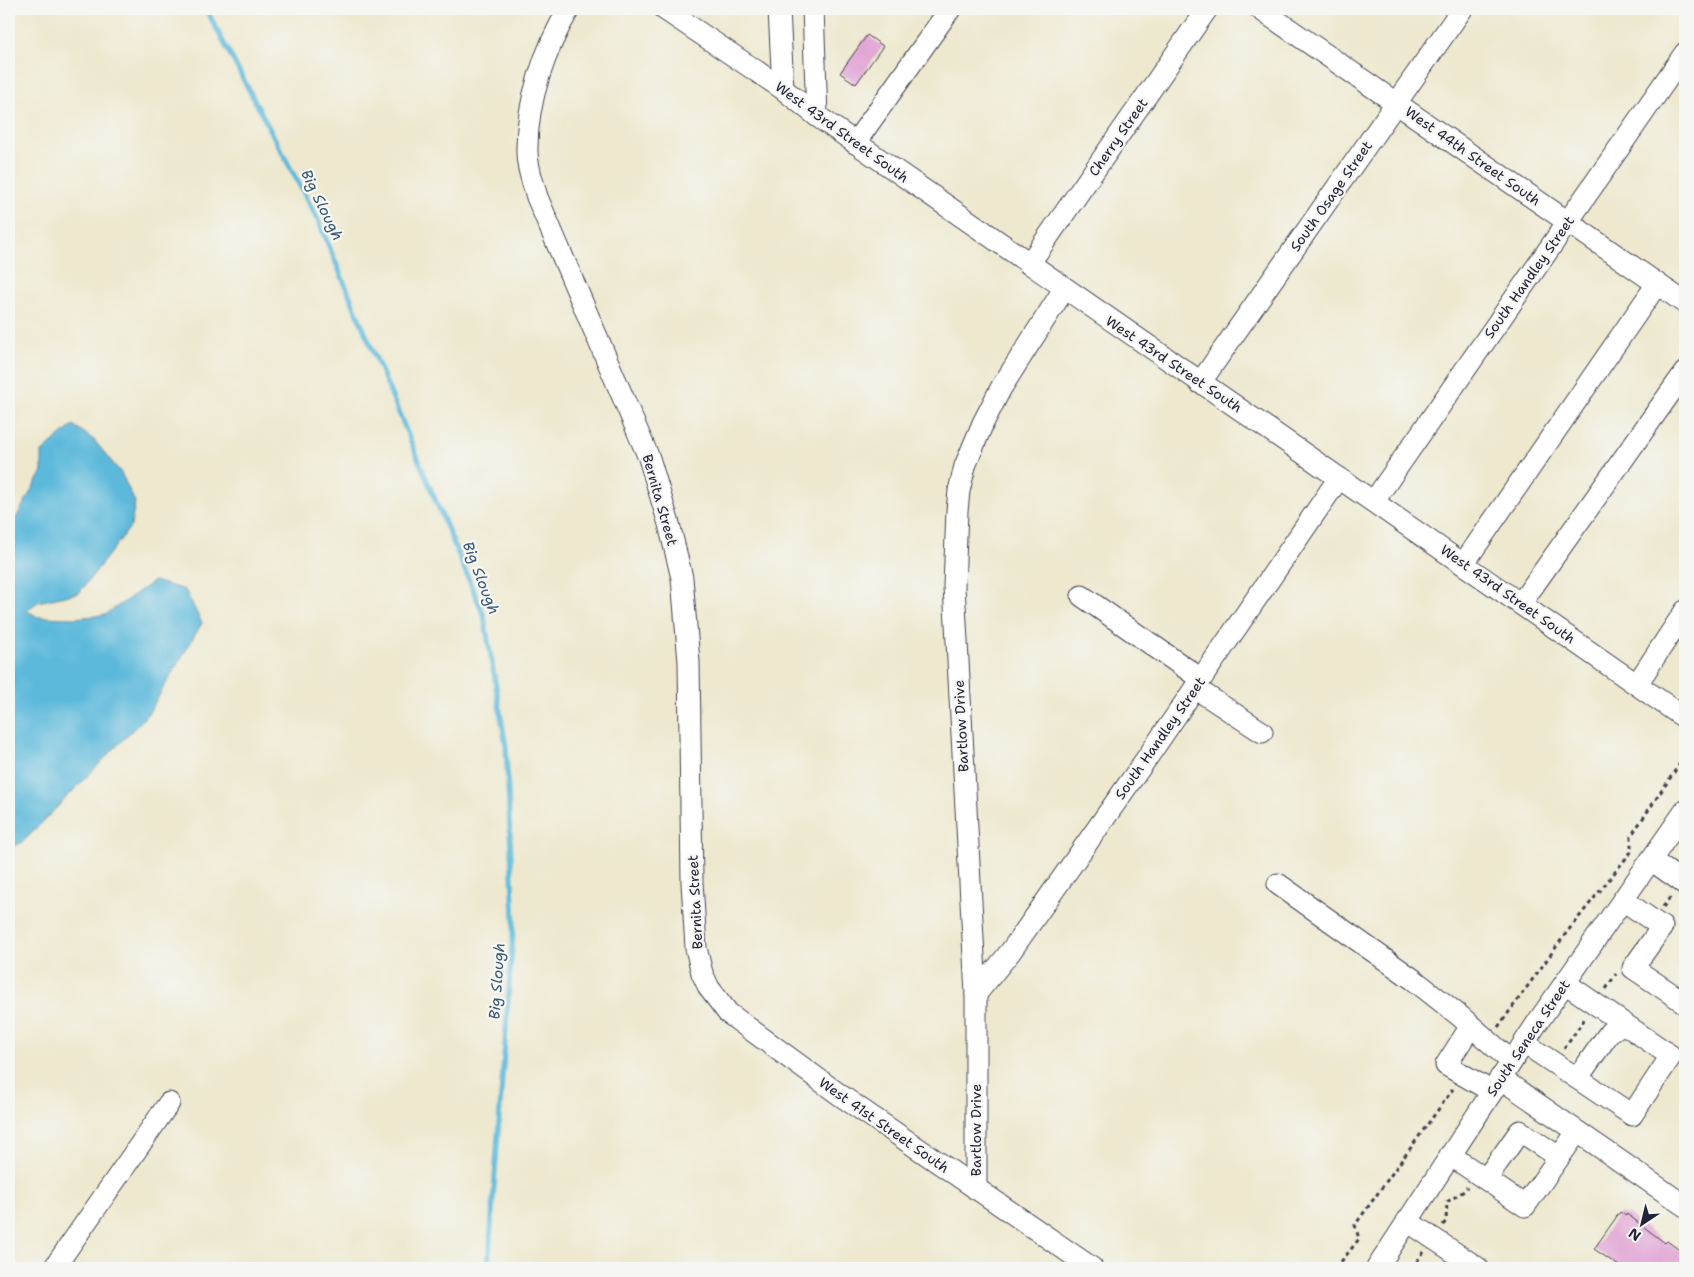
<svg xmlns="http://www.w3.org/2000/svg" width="1694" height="1277" font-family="'Shantell Sans',sans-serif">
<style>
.water{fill:#5db9db;stroke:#406e8b}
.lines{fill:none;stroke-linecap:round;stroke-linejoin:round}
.stream{stroke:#5db9db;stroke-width:5}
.building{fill:#df9cd1}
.minor-casing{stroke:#404051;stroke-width:23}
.path{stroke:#404051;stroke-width:3;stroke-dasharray:4 4;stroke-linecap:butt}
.minor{stroke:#fff;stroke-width:21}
.labels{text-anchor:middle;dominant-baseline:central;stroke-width:4.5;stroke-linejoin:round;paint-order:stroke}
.street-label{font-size:14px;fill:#22223b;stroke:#f6f6f2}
.water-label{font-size:15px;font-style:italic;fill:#375773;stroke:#f6f6f2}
</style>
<rect width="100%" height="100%" fill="#f6f6f2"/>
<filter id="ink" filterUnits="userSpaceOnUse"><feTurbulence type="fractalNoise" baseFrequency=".02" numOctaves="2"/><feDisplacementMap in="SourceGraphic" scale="10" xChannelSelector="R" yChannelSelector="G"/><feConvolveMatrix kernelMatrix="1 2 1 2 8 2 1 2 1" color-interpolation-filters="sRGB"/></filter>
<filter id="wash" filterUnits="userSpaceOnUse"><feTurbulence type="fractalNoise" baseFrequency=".0096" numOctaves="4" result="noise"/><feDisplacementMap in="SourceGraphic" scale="20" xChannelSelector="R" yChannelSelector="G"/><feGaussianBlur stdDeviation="1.12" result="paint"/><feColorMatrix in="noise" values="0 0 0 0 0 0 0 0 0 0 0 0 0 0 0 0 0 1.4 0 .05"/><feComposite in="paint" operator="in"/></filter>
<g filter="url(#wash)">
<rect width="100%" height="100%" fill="#ede8ce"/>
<path class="water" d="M 73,425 L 94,440 L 121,473 L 135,502 L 131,526 L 79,593 L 38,602 L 26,610 L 38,617 L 74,618 L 105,615 L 154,581 L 185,590 L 202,623 L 148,714 L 24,841 L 9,849 L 9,531 L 42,471 L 42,452 Z"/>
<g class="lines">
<path class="stream" d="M 206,9 L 318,220 L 484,616 L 506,746 L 514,921 L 488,1268"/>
</g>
<g id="blocks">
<g class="building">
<path d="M 867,35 L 883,46 L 856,84 L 840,73 Z"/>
<path d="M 1620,1212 L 1626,1216 L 1627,1214 L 1665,1243 L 1667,1241 L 1685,1254 L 1685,1268 L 1622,1268 L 1594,1249 Z"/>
</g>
</g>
</g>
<g filter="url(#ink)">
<use href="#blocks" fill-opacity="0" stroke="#404051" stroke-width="1"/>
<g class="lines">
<g class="minor-casing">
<g id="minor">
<path d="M 569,9 C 545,49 527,101 527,148 C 526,165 533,182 537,197 L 649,458 L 669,524 L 682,578 L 689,662 L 692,882 L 696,948 L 702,973 L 709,988 L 728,1013 L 840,1095 L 1092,1268"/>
<path d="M 664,9 L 783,89 L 817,116 C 1106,318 1397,516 1685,718"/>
<path d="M 779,9 L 783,89"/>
<path d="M 813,9 L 817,116"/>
<path d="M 1260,9 L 1685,303"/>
<path d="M 855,143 L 950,9"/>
<path d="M 1029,264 L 1207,9"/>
<path d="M 1200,383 L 1462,9"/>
<path d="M 1374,501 L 1685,53"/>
<path d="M 1464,563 L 1657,284"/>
<path d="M 1082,596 L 1201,679"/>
<path d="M 1521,603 L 1685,372"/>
<path d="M 1637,684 L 1685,611"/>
<path d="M 1195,688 L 1262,732"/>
<path d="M 1651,860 L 1685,884"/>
<path d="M 1278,884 L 1414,980 L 1461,1017 L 1511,1061"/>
<path d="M 1623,900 L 1662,927 L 1633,968 L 1685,1003"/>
<path d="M 976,994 L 1011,951 L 1149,755 L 1339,478"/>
<path d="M 1471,1026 L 1446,1065 L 1491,1091"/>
<path d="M 1524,1043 L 1632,1115 L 1671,1056 L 1565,983"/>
<path d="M 1581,1073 L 1610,1032 L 1616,1028"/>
<path d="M 1500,1078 L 1685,1206"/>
<path d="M 1450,1155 L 1525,1206 L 1577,1132"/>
<path d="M 1486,1179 L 1520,1131 L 1559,1157"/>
<path d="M 976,1189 L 976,994 L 954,586 L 957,511 L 959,491 L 965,466 L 983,423 L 1001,388 L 1064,289"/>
<path d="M 1407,1221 L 1478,1268"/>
<path d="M 54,1268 L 169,1103"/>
<path d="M 1377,1268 L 1537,1023 L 1685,811"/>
</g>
</g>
<g class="path">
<path d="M 1663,907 L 1671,896"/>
<path d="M 1606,989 L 1616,974"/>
<path d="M 1498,1027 L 1567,932 L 1631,852 L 1631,836 L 1685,756"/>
<path d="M 1564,1049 L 1586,1017"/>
<path d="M 1443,1225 L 1446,1221 L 1447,1202 L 1464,1191 L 1467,1187"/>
<path d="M 1336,1268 L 1359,1239 L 1355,1225 L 1453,1089"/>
<path d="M 1412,1268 L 1424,1252"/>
</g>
<use href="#minor" class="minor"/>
</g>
</g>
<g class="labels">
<g class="street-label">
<text transform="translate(842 132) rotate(36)">West 43rd Street South</text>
<text transform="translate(1118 137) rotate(-55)">Cherry Street</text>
<text transform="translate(1473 156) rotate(35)">West 44th Street South</text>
<text transform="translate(1331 196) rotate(-55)">South Osage Street</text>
<text transform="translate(1529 277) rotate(-55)">South Handley Street</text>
<text transform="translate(1174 364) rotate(34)">West 43rd Street South</text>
<text transform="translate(660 500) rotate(74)">Bernita Street</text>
<text transform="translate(1508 594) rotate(35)">West 43rd Street South</text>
<text transform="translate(961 726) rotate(-93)">Bartlow Drive</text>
<text transform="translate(1160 738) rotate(-55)">South Handley Street</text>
<text transform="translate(695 902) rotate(-93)">Bernita Street</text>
<text transform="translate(1528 1038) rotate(-56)">South Seneca Street</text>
<text transform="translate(884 1125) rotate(35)">West 41st Street South</text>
<text transform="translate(976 1130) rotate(-90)">Bartlow Drive</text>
</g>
<g class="water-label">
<text transform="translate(322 205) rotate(64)">Big Slough</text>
<text transform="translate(481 578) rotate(69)">Big Slough</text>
<text transform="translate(497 981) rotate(-86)">Big Slough</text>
</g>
</g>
<rect width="1694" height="1277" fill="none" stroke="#f6f6f2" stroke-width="30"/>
<g transform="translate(1642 1224) rotate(215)" stroke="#f6f6f2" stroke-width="4" paint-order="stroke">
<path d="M0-4L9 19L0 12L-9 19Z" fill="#22223b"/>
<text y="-8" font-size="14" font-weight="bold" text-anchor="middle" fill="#22223b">N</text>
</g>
</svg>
